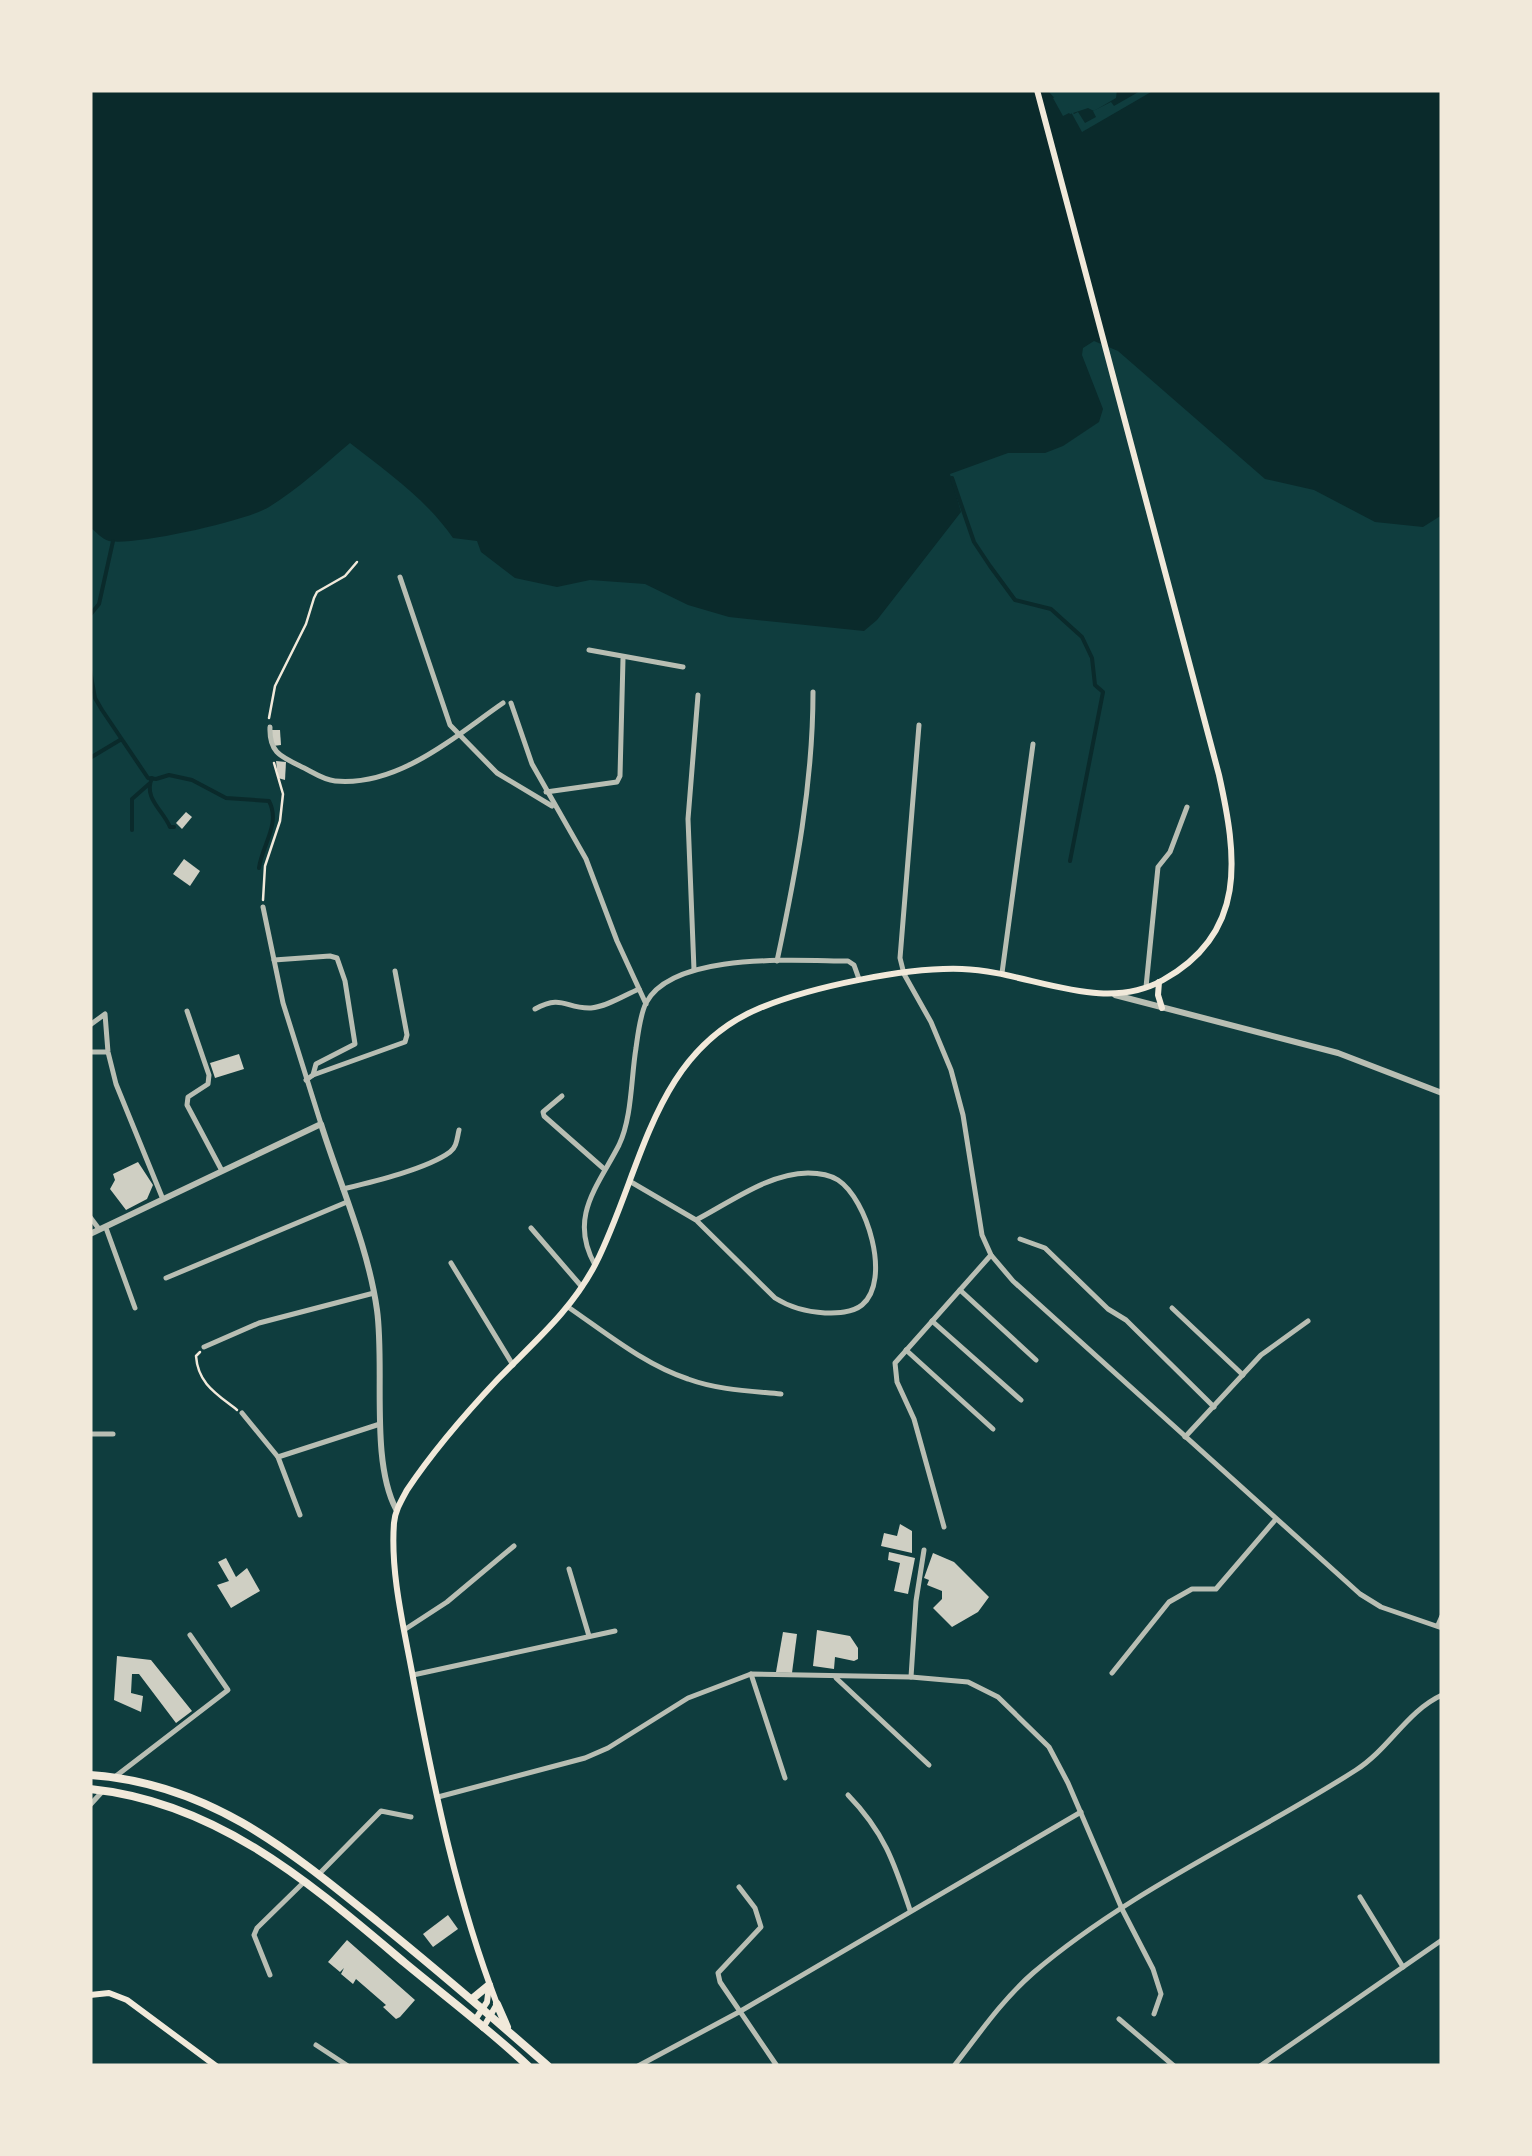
<svg xmlns="http://www.w3.org/2000/svg" width="1532" height="2156" font-family="Montserrat,sans-serif">
<style>
.water{fill:#0a2a2b}
.pier{fill:#0f3d3e}
.lines{fill:none;stroke-linecap:round;stroke-linejoin:round}
.stream{stroke:#0a2a2b;stroke-width:4}
.building{fill:#cfcfc3}
.path{stroke:#f1e9da;stroke-width:2.5}
.minor{stroke:#b8beb3;stroke-width:5}
.tertiary{stroke:#b8beb3;stroke-width:6}
.secondary{stroke:#f1e9da;stroke-width:6}
.primary{stroke:#f1e9da;stroke-width:8}
</style>
<rect width="100%" height="100%" fill="#0f3d3e"/>
<path class="water" d="M 90,90 L 1047,90 L 1070,114 L 1088,108 L 1094,111 L 1116,98 L 1117,90 L 1442,90 L 1442,515 L 1423,527 L 1375,522 L 1314,490 L 1265,479 L 1118,351 L 1094,341 L 1083,348 L 1082,355 L 1103,409 L 1099,422 L 1063,446 L 1045,453 L 1008,453 L 950,474 L 961,512 L 877,620 L 864,631 L 729,617 L 688,605 L 645,584 L 590,580 L 557,587 L 515,578 L 481,552 L 477,541 L 453,538 C 426,499 387,472 350,443 C 324,465 298,489 269,507 C 247,521 134,546 109,541 C 102,539 96,532 90,527 Z"/>
<path class="pier" d="M 1142,90 L 1151,92 L 1082,132 L 1071,112 L 1063,116 L 1053,98 L 1058,95 L 1074,114 L 1078,112 L 1085,123 L 1096,117 L 1093,111 L 1111,102 L 1114,106 Z"/>
<g class="lines">
<g class="stream">
<path d="M 952,478 L 974,542 L 990,566 L 1015,600 L 1051,609 L 1082,637 L 1092,658 L 1095,685 L 1103,692 L 1070,861"/>
<path d="M 90,615 L 99,604 L 113,541"/>
<path d="M 90,670 L 95,698 L 102,710 L 148,778 L 156,779 L 169,775 L 192,780 L 226,798 L 269,801 C 281,824 262,845 259,868"/>
<path d="M 90,758 L 120,740"/>
<path d="M 152,778 C 143,798 163,810 170,827 L 174,827"/>
<path d="M 132,830 L 132,799 L 149,784"/>
</g>
</g>
<g class="building">
<path d="M 270,730 L 280,730 L 281,745 L 273,746 Z"/>
<path d="M 276,761 L 286,762 L 285,780 L 278,778 Z"/>
<path d="M 186,812 L 192,817 L 182,829 L 176,823 Z"/>
<path d="M 184,859 L 200,871 L 190,886 L 173,874 Z"/>
<path d="M 239,1054 L 244,1069 L 215,1078 L 210,1063 Z"/>
<path d="M 138,1162 L 153,1185 L 147,1199 L 126,1210 L 110,1189 L 115,1180 L 113,1174 Z"/>
<path d="M 900,1524 L 912,1531 L 912,1553 L 881,1546 L 884,1533 L 897,1536 Z"/>
<path d="M 889,1552 L 915,1558 L 908,1594 L 894,1591 L 900,1563 L 888,1560 Z"/>
<path d="M 933,1553 L 954,1562 L 989,1597 L 978,1612 L 952,1627 L 933,1608 L 942,1599 L 942,1591 L 927,1585 L 929,1580 L 924,1578 Z"/>
<path d="M 226,1558 L 236,1577 L 247,1568 L 260,1591 L 231,1608 L 217,1585 L 229,1581 L 218,1562 Z"/>
<path d="M 817,1630 L 850,1636 L 858,1648 L 858,1659 L 854,1661 L 835,1657 L 834,1669 L 813,1666 Z"/>
<path d="M 783,1632 L 797,1634 L 792,1673 L 776,1672 Z"/>
<path d="M 117,1656 L 151,1660 L 192,1711 L 176,1723 L 139,1674 L 132,1674 L 131,1693 L 143,1696 L 141,1712 L 114,1700 Z"/>
<path d="M 448,1915 L 458,1929 L 433,1947 L 423,1934 Z"/>
<path d="M 347,1940 L 415,2000 L 400,2017 L 396,2019 L 383,2007 L 386,2005 L 356,1979 L 353,1984 L 341,1974 L 344,1968 L 340,1972 L 328,1962 Z"/>
</g>
<g class="lines">
<g class="path">
<path d="M 269,718 L 275,686 L 306,624 L 314,598 L 317,592 L 345,576 L 357,562"/>
<path d="M 263,900 L 265,866 L 280,821 L 283,794 L 274,763"/>
<path d="M 200,1352 L 196,1356 C 198,1384 217,1394 237,1410"/>
</g>
<g class="minor">
<path d="M 400,577 L 450,725 L 497,773 L 552,806"/>
<path d="M 589,650 L 683,667"/>
<path d="M 511,703 L 532,764 L 586,859 L 617,941 L 646,1004"/>
<path d="M 919,725 L 900,958 L 904,974 L 931,1022 L 951,1070 L 963,1115 L 982,1235 L 991,1255 L 1013,1281 L 1360,1594 L 1381,1607 L 1442,1628"/>
<path d="M 270,727 C 269,751 279,756 300,766 C 311,771 323,780 335,781 C 399,787 455,736 503,703"/>
<path d="M 546,792 L 617,782 L 620,776 L 623,659"/>
<path d="M 263,907 L 283,1003 L 321,1124"/>
<path d="M 274,960 L 330,956 L 337,958 L 345,981 L 355,1044 L 316,1064 L 313,1075 L 306,1080"/>
<path d="M 777,961 C 796,872 813,783 813,692"/>
<path d="M 694,970 L 688,819 L 698,695"/>
<path d="M 1002,973 L 1033,744"/>
<path d="M 1146,987 L 1158,867 L 1170,852 L 1187,807"/>
<path d="M 535,1009 C 563,994 565,1009 591,1008 C 606,1007 625,995 639,989"/>
<path d="M 187,1011 L 209,1075 L 208,1084 L 188,1097 L 187,1105 L 221,1169"/>
<path d="M 90,1025 L 105,1014 L 108,1052 L 116,1084 L 162,1197"/>
<path d="M 90,1052 L 107,1052"/>
<path d="M 313,1075 L 405,1042 L 407,1035 L 395,971"/>
<path d="M 562,1096 L 543,1112 L 544,1116 L 603,1168"/>
<path d="M 631,1182 L 696,1220 L 775,1298 C 791,1308 806,1312 825,1313 C 837,1313 852,1313 862,1305 C 892,1280 867,1199 838,1180 C 830,1175 818,1173 808,1173 C 769,1173 729,1203 696,1220"/>
<path d="M 343,1189 C 372,1182 427,1169 450,1152 C 457,1147 457,1138 459,1130"/>
<path d="M 90,1217 L 99,1229"/>
<path d="M 106,1228 L 135,1308"/>
<path d="M 531,1228 L 582,1287"/>
<path d="M 1020,1239 L 1045,1248 L 1108,1309 L 1126,1320 L 1214,1407"/>
<path d="M 451,1263 L 513,1365"/>
<path d="M 595,1265 C 568,1217 598,1186 619,1145 C 632,1118 631,1078 636,1048 C 638,1034 640,1015 646,1003 C 673,951 799,961 848,961 L 854,965 L 859,979"/>
<path d="M 166,1278 L 347,1202"/>
<path d="M 960,1290 L 1036,1360"/>
<path d="M 568,1307 C 606,1333 645,1365 688,1379 C 718,1390 750,1391 781,1394"/>
<path d="M 1172,1308 L 1243,1375"/>
<path d="M 932,1321 L 1021,1400"/>
<path d="M 204,1347 L 259,1323 L 374,1293"/>
<path d="M 906,1350 L 993,1429"/>
<path d="M 242,1413 L 278,1457 L 300,1515"/>
<path d="M 90,1434 L 113,1434"/>
<path d="M 1185,1437 L 1261,1355 L 1308,1321"/>
<path d="M 278,1457 L 380,1424"/>
<path d="M 944,1527 L 914,1419 L 897,1382 L 895,1363 L 991,1255"/>
<path d="M 569,1569 L 589,1636"/>
<path d="M 1438,1625 L 1442,1616"/>
<path d="M 404,1630 L 447,1602 L 514,1546"/>
<path d="M 1112,1673 L 1169,1602 L 1192,1589 L 1216,1589 L 1276,1519"/>
<path d="M 751,1674 L 785,1778"/>
<path d="M 413,1675 L 615,1631"/>
<path d="M 911,1677 L 916,1601 L 924,1550"/>
<path d="M 836,1678 L 929,1765"/>
<path d="M 116,1776 L 228,1690 L 190,1635"/>
<path d="M 848,1795 C 884,1832 894,1862 910,1910"/>
<path d="M 438,1797 L 585,1758 L 608,1748 L 688,1698 L 751,1674 L 911,1677 L 968,1682 L 998,1697 L 1049,1747 L 1068,1783 L 1122,1909 L 1153,1969 L 1161,1994 L 1154,2014"/>
<path d="M 90,1805 L 101,1793"/>
<path d="M 319,1874 L 381,1811 L 411,1817"/>
<path d="M 739,1887 L 755,1908 L 761,1927 L 718,1973 L 720,1982 L 777,2066"/>
<path d="M 1360,1897 L 1403,1967"/>
<path d="M 270,1975 L 254,1935 L 257,1928 L 304,1882"/>
<path d="M 1119,2019 L 1174,2066"/>
<path d="M 316,2045 L 348,2066"/>
<path d="M 638,2066 L 739,2012 L 1081,1812"/>
<path d="M 954,2066 C 979,2034 1002,2000 1033,1973 C 1130,1890 1250,1838 1356,1770 C 1389,1749 1407,1711 1442,1695"/>
<path d="M 1260,2066 L 1442,1940"/>
</g>
<g class="tertiary">
<path d="M 1115,995 L 1338,1053 L 1442,1093"/>
<path d="M 90,1234 L 321,1124 C 340,1185 368,1246 377,1310 C 385,1368 370,1460 396,1509"/>
</g>
<g class="secondary">
<path d="M 1159,982 L 1158,995 L 1162,1008"/>
<path d="M 90,1995 L 109,1993 L 127,2000 L 216,2066"/>
<path d="M 475,2020 L 487,2002 L 489,1986"/>
<path d="M 483,2028 L 497,2004 C 457,1900 435,1793 414,1683 C 405,1632 390,1575 394,1523 C 395,1511 401,1501 407,1490 C 433,1451 466,1413 498,1379 C 534,1342 572,1310 596,1263 C 643,1169 653,1052 760,1008 C 811,987 906,967 962,969 C 1028,971 1101,1015 1163,980 C 1248,933 1237,856 1219,775 L 1037,90"/>
</g>
<g class="primary">
<path d="M 90,1775 C 209,1783 289,1850 378,1922 C 436,1969 492,2017 548,2066"/>
<path d="M 90,1789 C 218,1802 311,1884 405,1963 C 446,1997 490,2030 528,2066"/>
<path d="M 472,1999 L 489,1985"/>
<path d="M 497,2004 L 507,2027"/>
</g>
</g>
<rect width="1532" height="2156" fill="none" stroke="#f1e9da" stroke-width="185"/>
</svg>
